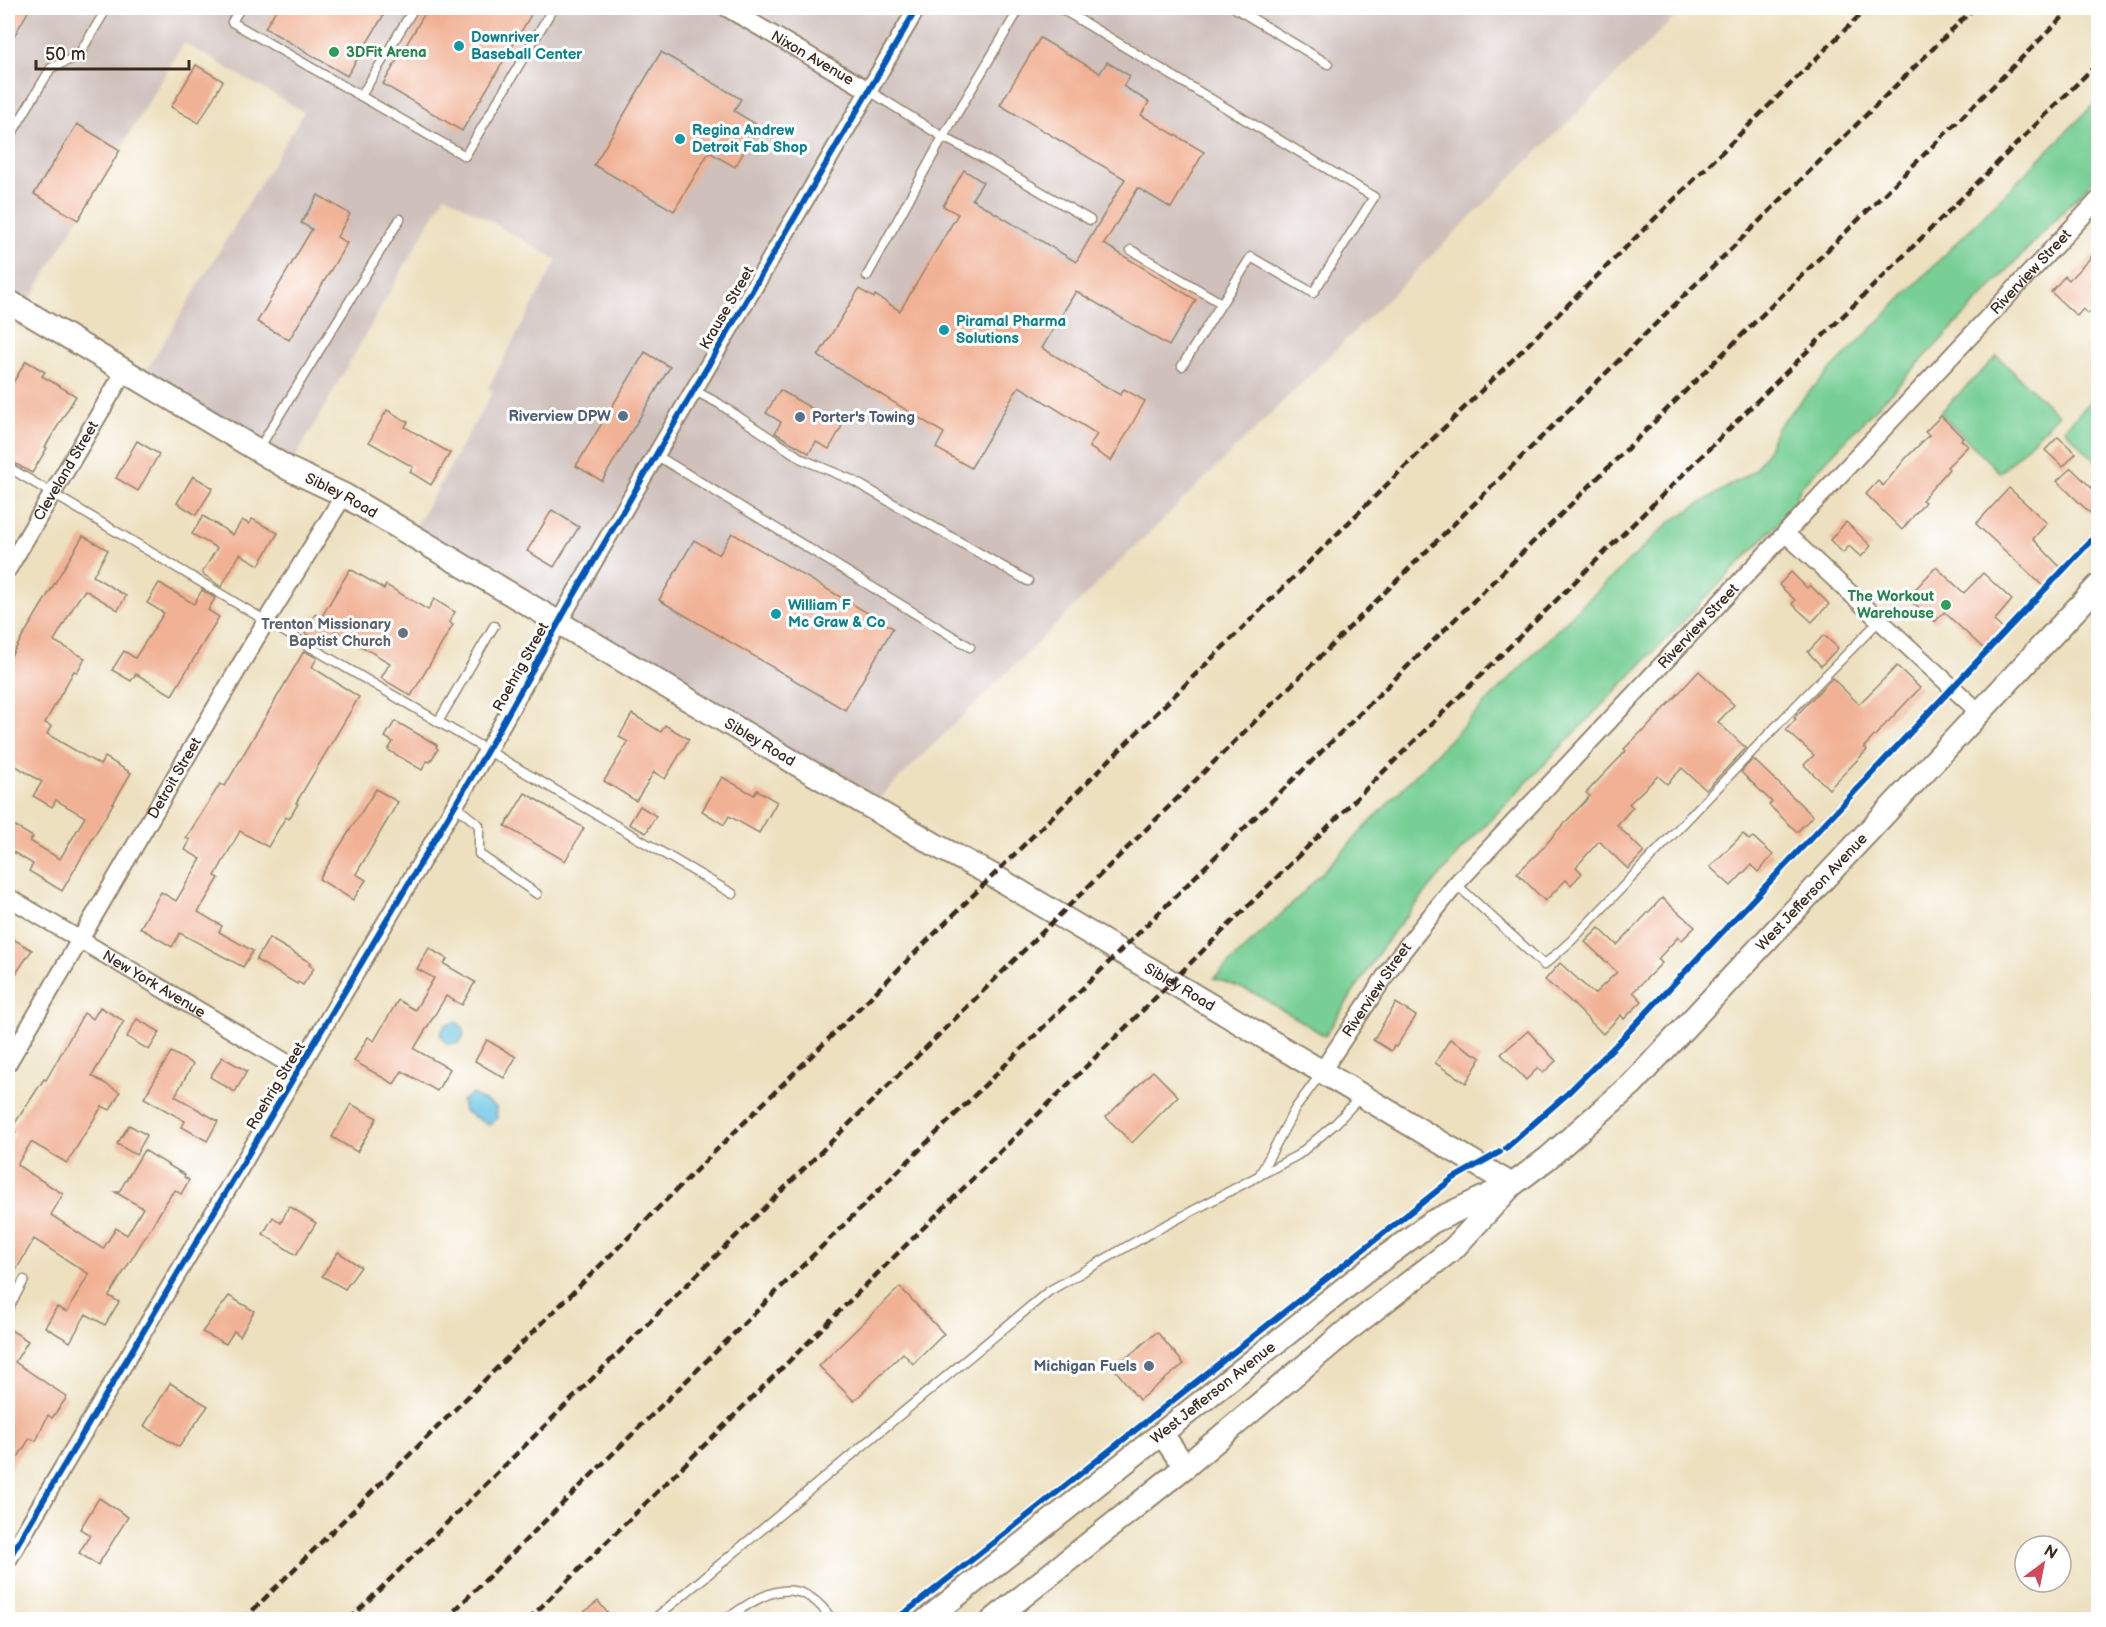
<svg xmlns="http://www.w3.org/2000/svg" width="2106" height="1627" font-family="'Balsamiq Sans',sans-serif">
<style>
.industrial{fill:#cfc0bb}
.green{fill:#77cf95;stroke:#597c5a;stroke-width:1.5}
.water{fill:#64c2e2;stroke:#507680;stroke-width:1.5}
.building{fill:#f1b194}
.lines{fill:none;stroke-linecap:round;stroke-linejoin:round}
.lane-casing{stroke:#94856e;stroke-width:11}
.street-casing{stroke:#94856e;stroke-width:20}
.secondary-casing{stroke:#94856e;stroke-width:26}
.lane{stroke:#fff;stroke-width:8}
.street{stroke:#fff;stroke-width:16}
.secondary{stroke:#fff;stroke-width:22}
.rail{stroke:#3b2a1e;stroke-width:4.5;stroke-dasharray:9 4.5;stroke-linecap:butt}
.cycleway-casing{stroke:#fff;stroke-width:10}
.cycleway{stroke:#0057b8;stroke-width:6}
.culture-dot{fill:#0f9aa8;stroke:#fff;stroke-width:2}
.leisure-dot{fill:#2e9e5b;stroke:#fff;stroke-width:2}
.service-dot{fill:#5c6f8a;stroke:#fff;stroke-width:2}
.worship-dot{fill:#6b7280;stroke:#fff;stroke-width:2}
.labels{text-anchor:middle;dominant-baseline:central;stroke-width:6;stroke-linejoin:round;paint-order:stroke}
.culture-label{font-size:15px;font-weight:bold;fill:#0d838f;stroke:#fff;text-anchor:start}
.leisure-label{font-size:15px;font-weight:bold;fill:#27864d;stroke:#fff;text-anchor:start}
.street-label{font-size:15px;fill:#3b2a1e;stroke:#fff}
.service-label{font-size:15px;font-weight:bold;fill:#4e5e75;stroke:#fff;text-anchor:end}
.worship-label{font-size:15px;font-weight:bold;fill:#5b616d;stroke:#fff;text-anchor:end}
</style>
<rect width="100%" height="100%" fill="#fff"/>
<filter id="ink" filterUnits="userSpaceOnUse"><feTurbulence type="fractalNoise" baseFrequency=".0167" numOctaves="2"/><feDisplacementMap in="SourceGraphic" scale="12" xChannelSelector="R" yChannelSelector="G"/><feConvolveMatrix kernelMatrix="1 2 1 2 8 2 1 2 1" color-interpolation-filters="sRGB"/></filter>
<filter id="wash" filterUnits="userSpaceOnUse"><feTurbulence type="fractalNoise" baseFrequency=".008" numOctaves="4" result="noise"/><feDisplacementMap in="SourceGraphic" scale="24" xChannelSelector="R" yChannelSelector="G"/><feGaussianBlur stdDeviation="1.35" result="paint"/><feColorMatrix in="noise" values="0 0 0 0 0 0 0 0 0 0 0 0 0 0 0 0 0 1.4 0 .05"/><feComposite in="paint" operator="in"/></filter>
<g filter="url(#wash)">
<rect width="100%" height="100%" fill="#ede0bf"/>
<path class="industrial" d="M 8,8 L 1684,8 L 870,807 L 409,539 L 493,391 L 488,388 L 557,260 L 445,195 L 289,469 L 140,381 L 304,112 L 184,43 L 23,311 L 8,301 Z"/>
<g class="green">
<path d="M 2098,100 L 2098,175 L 1800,488 L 1793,508 L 1463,848 L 1389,937 L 1325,1036 L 1254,993 L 1214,978 L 1298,898 L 1418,772 L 1570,617 L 1671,521 L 1754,471 L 1766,453 L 1777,428 L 1808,393 Z"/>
<path d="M 1997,356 L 2058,415 L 2000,473 L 1940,413 Z"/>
<path d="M 2098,394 L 2098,463 L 2064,429 Z"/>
</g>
<g class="water">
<path d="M 457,1022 L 464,1029 L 464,1035 L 459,1043 L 447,1044 L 440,1035 L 445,1025 Z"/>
<path d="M 472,1094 L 496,1107 L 497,1119 L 489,1125 L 464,1111 L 462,1101 Z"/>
</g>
<g id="blocks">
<g class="building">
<path d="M 8,8 L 30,8 L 8,47 Z"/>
<path d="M 277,8 L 388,8 L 347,76 L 265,28 Z"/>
<path d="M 428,8 L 535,8 L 462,131 L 383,84 Z"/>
<path d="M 1040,38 L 1100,73 L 1107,62 L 1130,76 L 1123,86 L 1149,102 L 1141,115 L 1204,152 L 1171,208 L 1138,188 L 1104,244 L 1196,300 L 1169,346 L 1076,291 L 1042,348 L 1120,395 L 1124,389 L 1145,401 L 1111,461 L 1089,447 L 1097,434 L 1019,386 L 971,468 L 936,448 L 944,433 L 818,356 L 859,289 L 874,298 L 875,295 L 900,311 L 958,214 L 943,206 L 964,170 L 983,182 L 972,199 L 1076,262 L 1125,179 L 1000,105 Z"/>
<path d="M 661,52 L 741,99 L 734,111 L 759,126 L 735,167 L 709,152 L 674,211 L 594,165 Z"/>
<path d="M 196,65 L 223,81 L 199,123 L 171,107 Z"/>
<path d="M 77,124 L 120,150 L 78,220 L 34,194 Z"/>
<path d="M 318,195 L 350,214 L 337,237 L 347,243 L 289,340 L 257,322 L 312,229 L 301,223 Z"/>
<path d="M 2098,250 L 2098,303 L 2088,314 L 2083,309 L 2077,316 L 2051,292 L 2065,276 L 2069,280 Z"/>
<path d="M 645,352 L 670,367 L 602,481 L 576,466 Z"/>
<path d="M 26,361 L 45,372 L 42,376 L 76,396 L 45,447 L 47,448 L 32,473 L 9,460 L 15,450 L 8,446 L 8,391 Z"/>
<path d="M 780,390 L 842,426 L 829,449 L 816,442 L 809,453 L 775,433 L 781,422 L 766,413 Z"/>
<path d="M 387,410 L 408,422 L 405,427 L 450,453 L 431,485 L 410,472 L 413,467 L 369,442 Z"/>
<path d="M 1941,416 L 1963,438 L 1961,440 L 1968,446 L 1947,467 L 1949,469 L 1922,500 L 1925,502 L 1902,530 L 1866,494 L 1878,481 L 1883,486 L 1905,459 L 1929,435 L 1925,432 Z"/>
<path d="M 2058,437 L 2076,453 L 2063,467 L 2045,450 Z"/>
<path d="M 137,441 L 159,454 L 138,491 L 116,478 Z"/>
<path d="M 2071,468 L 2098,494 L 2098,504 L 2090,513 L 2057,481 Z"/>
<path d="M 193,476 L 213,488 L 196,515 L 177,503 Z"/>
<path d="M 2009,488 L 2047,523 L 2033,539 L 2061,568 L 2044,587 L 1976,524 Z"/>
<path d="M 552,510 L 579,527 L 554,567 L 527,551 Z"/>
<path d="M 203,516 L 233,535 L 242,520 L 249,524 L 252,519 L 278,533 L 259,565 L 240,554 L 221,587 L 202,573 L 217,548 L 192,534 Z"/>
<path d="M 1846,522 L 1871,546 L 1861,557 L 1849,546 L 1843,553 L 1830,540 Z"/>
<path d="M 732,533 L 893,628 L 845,710 L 659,600 L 694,540 L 719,555 Z"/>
<path d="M 83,536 L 108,550 L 93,576 L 126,596 L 118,610 L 85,590 L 77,601 L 54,641 L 85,658 L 77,672 L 74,671 L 45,723 L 51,726 L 47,734 L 100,765 L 105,757 L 131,773 L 62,891 L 29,871 L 33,864 L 8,849 L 8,834 L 13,825 L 33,837 L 30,841 L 60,859 L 85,817 L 56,800 L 52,807 L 33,796 L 42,782 L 8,761 L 8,661 Z"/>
<path d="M 1936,567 L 1964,593 L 1983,573 L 2012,600 L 1994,621 L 2004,630 L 1985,650 L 1944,612 L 1935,622 L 1907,598 Z"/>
<path d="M 350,569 L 384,589 L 386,585 L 428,610 L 434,599 L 455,612 L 449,622 L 453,625 L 411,696 L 381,678 L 390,663 L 335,631 L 324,648 L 311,640 L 312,638 L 305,633 L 315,614 L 321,618 Z"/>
<path d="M 1791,572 L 1807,588 L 1810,585 L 1829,604 L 1812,622 L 1792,604 L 1795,600 L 1779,585 Z"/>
<path d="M 159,583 L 194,604 L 202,590 L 215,598 L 208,610 L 219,617 L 172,695 L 136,674 L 131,681 L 112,670 L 124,651 L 135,658 L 164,613 L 147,603 Z"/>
<path d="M 1824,635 L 1838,648 L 1821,666 L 1808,652 Z"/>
<path d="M 304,651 L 317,658 L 312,667 L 359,697 L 296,803 L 298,804 L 289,819 L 286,817 L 268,847 L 240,831 L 215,876 L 219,878 L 198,912 L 222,926 L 219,932 L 253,951 L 243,967 L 180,933 L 172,947 L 140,928 L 161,892 L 176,901 L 201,859 L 185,850 L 190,840 L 186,838 L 220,784 L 225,786 Z"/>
<path d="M 1897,666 L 1920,688 L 1864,747 L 1867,750 L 1829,789 L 1804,765 L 1814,755 L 1786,730 L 1796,719 L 1794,718 L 1832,678 L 1859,704 Z"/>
<path d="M 1699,671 L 1734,705 L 1718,722 L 1746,748 L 1706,790 L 1682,768 L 1667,784 L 1658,776 L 1629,804 L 1633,807 L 1617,825 L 1644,852 L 1628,869 L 1599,841 L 1576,867 L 1582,873 L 1571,885 L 1566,880 L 1545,901 L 1517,873 L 1544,847 L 1556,832 L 1590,796 L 1586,793 L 1626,751 L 1624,749 L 1642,731 L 1643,732 Z"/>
<path d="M 632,714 L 661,732 L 665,725 L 689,739 L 665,779 L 654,772 L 636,801 L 604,781 L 628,742 L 619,737 Z"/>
<path d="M 395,721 L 437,745 L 436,747 L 438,749 L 430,762 L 427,761 L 422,770 L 388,750 L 393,742 L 385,737 Z"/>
<path d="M 1753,759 L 1813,816 L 1797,832 L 1769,805 L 1772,802 L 1741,772 Z"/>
<path d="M 722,777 L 754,795 L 757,790 L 777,802 L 759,833 L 729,816 L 724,825 L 702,811 Z"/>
<path d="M 376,789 L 398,802 L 356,874 L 366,880 L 353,900 L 319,879 Z"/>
<path d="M 525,793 L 584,828 L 565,861 L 505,826 Z"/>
<path d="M 640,806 L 656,816 L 646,833 L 629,824 Z"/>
<path d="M 1743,834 L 1749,840 L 1753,837 L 1773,855 L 1758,872 L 1751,865 L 1731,886 L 1710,867 Z"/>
<path d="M 1662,898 L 1695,927 L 1682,940 L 1678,937 L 1658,959 L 1662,963 L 1633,992 L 1642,1001 L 1624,1019 L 1621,1015 L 1603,1034 L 1568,999 L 1545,980 L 1560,963 L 1594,994 L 1617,972 L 1585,942 L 1599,928 L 1617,945 Z"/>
<path d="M 8,936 L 32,950 L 8,985 Z"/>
<path d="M 269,938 L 311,963 L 309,965 L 314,968 L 303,985 L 298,982 L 297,984 L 256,960 Z"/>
<path d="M 429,948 L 447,959 L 444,964 L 475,982 L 462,1005 L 446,996 L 414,1049 L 450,1069 L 437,1091 L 402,1071 L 394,1084 L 354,1061 L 368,1037 L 374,1041 L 398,1000 L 415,1010 L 434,978 L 417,969 Z"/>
<path d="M 1396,1003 L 1416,1016 L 1396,1047 L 1394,1046 L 1391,1051 L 1373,1040 Z"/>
<path d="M 100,1007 L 124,1021 L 92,1076 L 120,1092 L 110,1110 L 102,1106 L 67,1163 L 31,1142 L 17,1165 L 63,1194 L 51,1215 L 103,1249 L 116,1228 L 127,1235 L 143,1208 L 115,1192 L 119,1192 L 144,1150 L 185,1175 L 184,1177 L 189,1180 L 181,1194 L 175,1190 L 173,1194 L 172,1193 L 109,1296 L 119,1302 L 105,1325 L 86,1314 L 70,1342 L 45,1327 L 57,1307 L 67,1312 L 89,1274 L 34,1239 L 8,1284 L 8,1145 L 16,1132 L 11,1129 L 44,1079 L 46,1080 L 84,1013 L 93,1019 Z"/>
<path d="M 137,1019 L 160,1032 L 149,1050 L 127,1037 Z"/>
<path d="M 1528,1031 L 1556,1061 L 1543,1073 L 1538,1068 L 1526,1080 L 1501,1054 Z"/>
<path d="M 1450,1039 L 1481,1058 L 1466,1083 L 1435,1063 Z"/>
<path d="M 487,1040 L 516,1057 L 504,1078 L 475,1061 Z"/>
<path d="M 171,1052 L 193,1064 L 175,1096 L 218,1121 L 207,1141 L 182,1127 L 185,1121 L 144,1098 Z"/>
<path d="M 222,1057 L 247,1071 L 235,1092 L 210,1077 Z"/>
<path d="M 1153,1071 L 1178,1096 L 1132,1143 L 1106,1117 Z"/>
<path d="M 351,1104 L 377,1118 L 357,1152 L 332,1137 Z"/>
<path d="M 129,1125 L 147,1135 L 136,1155 L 117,1144 Z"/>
<path d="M 289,1206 L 316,1223 L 296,1255 L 263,1234 L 273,1217 L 281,1223 Z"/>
<path d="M 338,1252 L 361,1267 L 345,1289 L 322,1276 Z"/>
<path d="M 900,1287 L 944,1334 L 913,1364 L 903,1353 L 854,1401 L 819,1366 Z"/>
<path d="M 229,1296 L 254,1311 L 240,1336 L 234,1331 L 226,1344 L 202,1332 Z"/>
<path d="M 8,1328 L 28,1341 L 15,1362 L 67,1397 L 52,1418 L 48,1415 L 36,1441 L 30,1438 L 8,1473 Z"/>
<path d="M 1157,1332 L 1184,1364 L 1139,1400 L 1114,1368 Z"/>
<path d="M 170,1383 L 208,1406 L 179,1447 L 144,1426 Z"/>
<path d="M 99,1498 L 128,1517 L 98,1565 L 79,1553 L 90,1535 L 80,1529 Z"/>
<path d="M 598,1601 L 613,1620 L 574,1620 Z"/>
</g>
</g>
</g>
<g filter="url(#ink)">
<use href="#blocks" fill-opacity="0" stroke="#94856e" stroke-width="1.5"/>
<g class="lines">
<g class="lane-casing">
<g id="lane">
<path d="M 240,8 L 232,22 L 465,156 L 553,8"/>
<path d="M 1020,8 L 943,137 L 976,154 L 1090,220"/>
<path d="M 1060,8 L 1374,197 L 1313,293 L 1251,257 L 1182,366"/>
<path d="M 1235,8 L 1328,64"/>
<path d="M 361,96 L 414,8"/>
<path d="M 8,140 L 51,68 L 78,56 L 107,8"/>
<path d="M 1131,250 L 1221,303"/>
<path d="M 867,276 L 943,137 L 868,90"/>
<path d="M 693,390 L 718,403 L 802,459 L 852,480 L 1028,581"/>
<path d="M 258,450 L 400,219"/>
<path d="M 656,455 L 970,647"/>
<path d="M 8,467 L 266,621 L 733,894"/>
<path d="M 438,722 L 494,626"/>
<path d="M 455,806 L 479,825 L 479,854 L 537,894"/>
<path d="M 1456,884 L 1544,965 L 1571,941 L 1786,716 L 1880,620"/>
<path d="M 1259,1176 L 1295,1109 L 1322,1072"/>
<path d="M 8,1309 L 24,1280"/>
<path d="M 653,1620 L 1049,1291 L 1149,1234 L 1298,1155 L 1336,1123 L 1361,1096"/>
<path d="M 725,1620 C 763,1593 799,1570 832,1620"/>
</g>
</g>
<g class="street-casing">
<g id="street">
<path id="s1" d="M 727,8 L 868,90"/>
<path d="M 1786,534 L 1980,713"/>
<path id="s2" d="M 8,569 L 124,372"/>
<path id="s3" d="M 8,897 L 299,1070"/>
<path id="s4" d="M 8,1063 L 266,621 L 344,495"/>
<path id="s5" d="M 1322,1071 L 1398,957 L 1456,884 L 2098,200"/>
<path d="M 8,1560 L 487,751 L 573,597 L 917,8"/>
</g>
</g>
<g class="secondary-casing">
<g id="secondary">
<path id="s6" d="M 8,301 L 289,469 L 344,495 L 807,770 L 939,847 L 992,875 L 1512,1185"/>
<path d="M 1162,1434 L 1185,1467"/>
<path id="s7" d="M 926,1620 L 1365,1272 L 1432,1222 L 1502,1189"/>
<path id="s8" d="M 993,1620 L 1185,1467 L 1344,1333 L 1454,1248 L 1512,1185 L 1548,1158 L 1632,1084 L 2098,586"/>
</g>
</g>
<use href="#lane" class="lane"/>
<use href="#street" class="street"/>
<use href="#secondary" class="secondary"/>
<g class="rail">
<path d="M 243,1620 L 1867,8"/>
<path d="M 349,1620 L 1974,8"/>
<path d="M 445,1620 L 2072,8"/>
<path d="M 528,1620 L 2098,63"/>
</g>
<g class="cycleway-casing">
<g id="cycleway">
<path d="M 1506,1148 L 1566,1095 L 1616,1045 L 2098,533"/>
<path d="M 8,1560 L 487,751 L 573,597 L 917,8"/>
<path d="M 892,1620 L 906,1612 L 1452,1179 L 1500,1152"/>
</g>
</g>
<use href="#cycleway" class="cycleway"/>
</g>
</g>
<g class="culture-dot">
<circle cx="459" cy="46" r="6"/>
<circle cx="680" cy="139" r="6"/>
<circle cx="944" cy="330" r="6"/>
<circle cx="776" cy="614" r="6"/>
</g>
<g class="leisure-dot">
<circle cx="334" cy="52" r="6"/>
<circle cx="1946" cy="605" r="6"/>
</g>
<g class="service-dot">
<circle cx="623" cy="416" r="6"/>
<circle cx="800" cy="417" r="6"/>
<circle cx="1149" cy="1366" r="6"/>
</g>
<circle class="worship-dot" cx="403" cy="633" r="6"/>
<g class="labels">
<g class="culture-label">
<text x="471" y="37">Downriver<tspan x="471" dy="17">Baseball Center</tspan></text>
<text x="692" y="130">Regina Andrew<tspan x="692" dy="17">Detroit Fab Shop</tspan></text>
<text x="956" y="321">Piramal Pharma<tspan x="956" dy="17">Solutions</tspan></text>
<text x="788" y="605">William F<tspan x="788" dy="17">Mc Graw &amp; Co</tspan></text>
</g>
<g class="leisure-label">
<text x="346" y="52">3DFit Arena</text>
<text x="1934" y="596" text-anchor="end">The Workout<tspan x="1934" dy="17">Warehouse</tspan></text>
</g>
<g class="street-label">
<text stroke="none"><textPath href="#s1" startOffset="99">Nixon Avenue</textPath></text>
<text stroke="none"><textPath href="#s5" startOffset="1070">Riverview Street</textPath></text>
<text transform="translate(727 308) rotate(-60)">Krause Street</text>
<text stroke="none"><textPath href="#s2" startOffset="114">Cleveland Street</textPath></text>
<text stroke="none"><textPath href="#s6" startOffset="386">Sibley Road</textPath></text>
<text stroke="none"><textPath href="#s5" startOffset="584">Riverview Street</textPath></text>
<text transform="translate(521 667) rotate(-61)">Roehrig Street</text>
<text stroke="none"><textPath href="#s6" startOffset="872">Sibley Road</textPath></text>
<text stroke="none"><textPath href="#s4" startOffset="330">Detroit Street</textPath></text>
<text stroke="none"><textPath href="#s8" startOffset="1098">West Jefferson Avenue</textPath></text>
<text stroke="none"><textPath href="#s3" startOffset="170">New York Avenue</textPath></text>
<text stroke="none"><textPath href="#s6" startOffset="1358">Sibley Road</textPath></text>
<text stroke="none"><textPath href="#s5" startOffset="98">Riverview Street</textPath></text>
<text transform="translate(276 1086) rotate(-59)">Roehrig Street</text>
<text stroke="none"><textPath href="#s7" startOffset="366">West Jefferson Avenue</textPath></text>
</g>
<g class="service-label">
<text x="611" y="416">Riverview DPW</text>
<text x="812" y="417" text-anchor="start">Porter's Towing</text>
<text x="1137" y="1366">Michigan Fuels</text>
</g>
<g class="worship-label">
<text x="391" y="624">Trenton Missionary<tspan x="391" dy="17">Baptist Church</tspan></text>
</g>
</g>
<rect width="2106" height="1627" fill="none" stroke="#fff" stroke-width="30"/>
<g transform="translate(2043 1564) rotate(32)"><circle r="28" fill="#ffffff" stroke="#b1aaa5" stroke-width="1.5"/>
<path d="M0-4.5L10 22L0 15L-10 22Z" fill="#d1495b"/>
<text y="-9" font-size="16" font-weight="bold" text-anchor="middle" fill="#3b2a1e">N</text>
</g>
<path d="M36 60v9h153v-9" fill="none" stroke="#3b2a1e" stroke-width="3"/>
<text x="45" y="60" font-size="18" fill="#3b2a1e" stroke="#ffffff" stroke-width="4.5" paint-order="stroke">50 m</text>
</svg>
